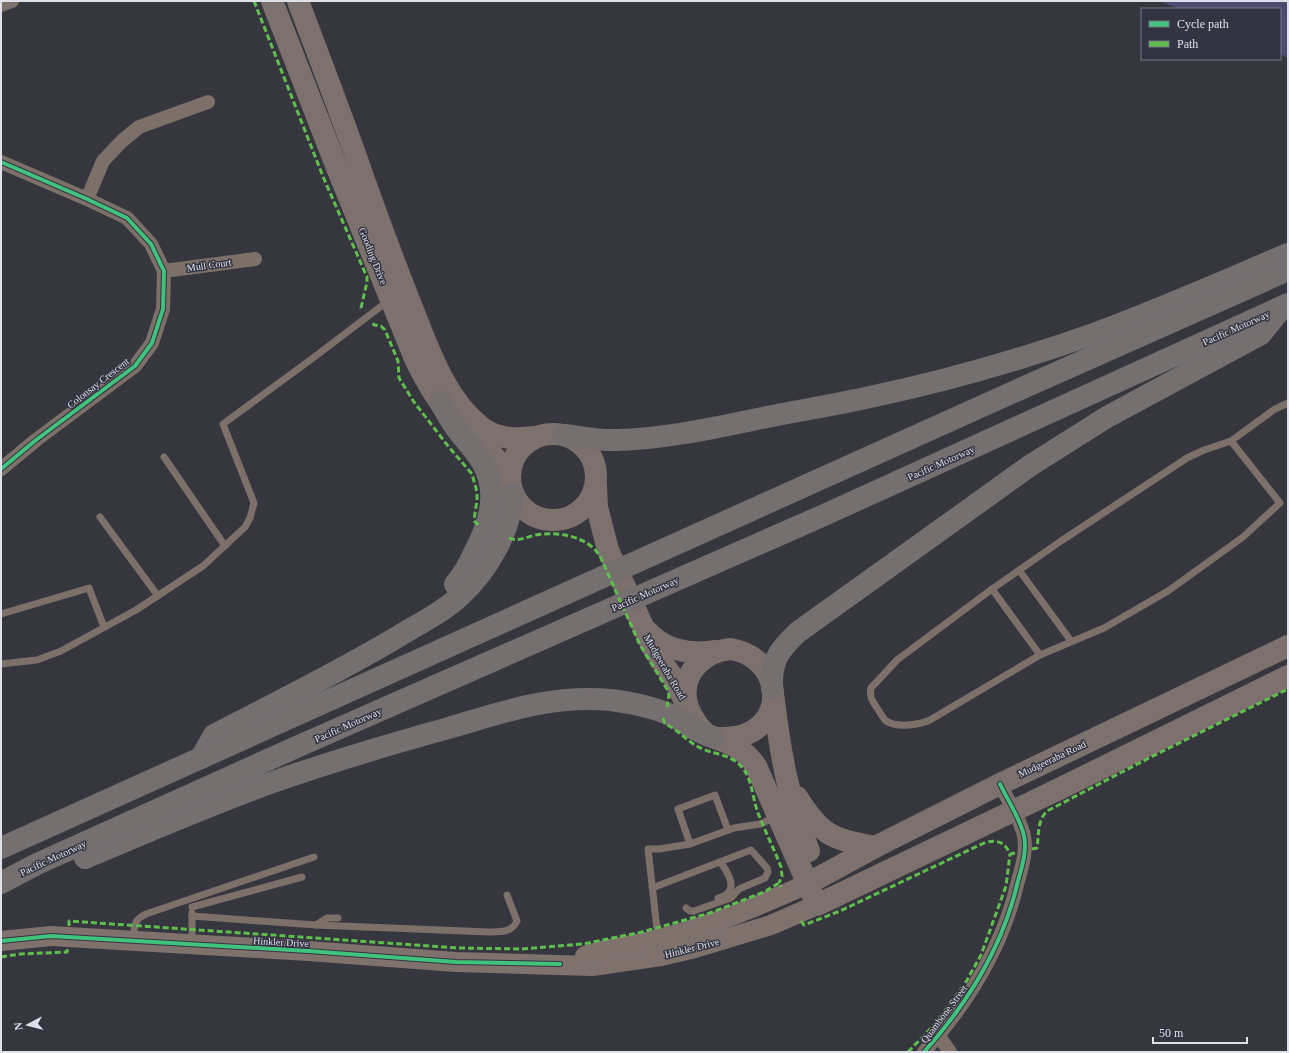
<svg xmlns="http://www.w3.org/2000/svg" width="1289" height="1053" font-family="Georgia,serif">
<style>
.green{fill:#4c4d6e}
.lines{fill:none;stroke-linecap:round;stroke-linejoin:round}
.service{stroke:#7d7069;stroke-width:7}
.minor{stroke:#7d7069;stroke-width:14}
.secondary{stroke:#7f726d;stroke-width:20}
.primary{stroke:#7c716d;stroke-width:22}
.motorway{stroke:#766f70;stroke-width:22}
.quiet{stroke:#5fbe4e;stroke-width:3;stroke-dasharray:6 3;stroke-linecap:butt}
.cycleway-casing{stroke:#333442;stroke-width:6}
.cycleway{stroke:#40c37c;stroke-width:4}
.labels{text-anchor:middle;dominant-baseline:central;stroke-width:3;stroke-linejoin:round;paint-order:stroke}
.street-label{font-size:10px;fill:#e0e0ea;stroke:#333442}
</style>
<rect width="100%" height="100%" fill="#36373e"/>
<path class="green" d="M 1160,1 L 1288,1 L 1288,58 L 1280,54 L 1280,9 L 1178,9 Z"/>
<g class="lines">
<g class="service">
<path d="M 1231,441 L 1280,503 L 1243,537 L 1168,591 L 1104,628 L 1040,655 L 930,720 C 919,725 897,728 886,721 C 883,719 880,712 877,708 C 873,702 869,697 871,688 L 897,660 L 992,589 L 1061,541 L 1187,458 L 1204,450 L 1231,441 L 1275,409 L 1288,403"/>
<path d="M 164,457 L 225,546"/>
<path d="M 100,517 L 158,596"/>
<path d="M 1019,570 L 1071,641"/>
<path d="M 992,589 L 1040,655"/>
<path d="M 1,614 L 89,588 L 104,627"/>
<path d="M 1,664 L 37,660 L 61,651 L 136,610 L 203,566 L 245,527 L 250,518 L 254,503 L 223,424 L 313,358 L 388,301"/>
<path d="M 690,844 L 678,809 L 715,795 L 728,830"/>
<path d="M 652,888 L 751,850 L 767,868 L 768,872 L 765,878 L 739,889 L 731,898 L 694,911 L 690,911 L 686,908"/>
<path d="M 718,898 C 721,897 725,896 727,894 C 737,886 726,869 720,862"/>
<path d="M 192,907 L 302,877"/>
<path d="M 192,913 L 192,942"/>
<path d="M 192,916 L 316,925 L 327,918 L 338,918"/>
<path d="M 316,925 L 489,932 C 499,932 512,933 517,921 L 507,895"/>
<path d="M 658,938 L 648,849 L 659,849 L 690,844 L 734,828 L 760,824 L 776,817"/>
<path d="M 134,940 C 134,927 133,920 146,914 L 314,857"/>
</g>
<g class="minor">
<path d="M 1,5 L 12,1"/>
<path d="M 1,162 L 87,199 L 127,218 L 151,244 L 164,271 L 163,309 L 152,343 L 135,366 L 36,440 L 1,469"/>
<path d="M 87,199 L 103,161 L 122,141 L 139,127 L 208,102"/>
<path d="M 164,271 L 255,259"/>
<path d="M 939,1036 L 950,1052"/>
<path d="M 924,1052 C 969,1002 1003,947 1018,881 C 1022,867 1027,851 1024,836 C 1021,820 1007,799 1000,784"/>
</g>
<g class="secondary">
<path d="M 1,941 L 51,936 L 308,951 L 456,962 L 592,966 L 661,956 L 695,948 L 771,925 L 817,905"/>
<path d="M 585,956 C 608,947 635,946 659,939 C 710,926 759,906 807,884"/>
</g>
<g class="primary">
<path d="M 272,1 L 337,168 L 416,361 C 426,380 435,398 449,413 C 474,440 499,451 511,488"/>
<path d="M 298,1 C 317,51 336,101 354,151 C 372,203 391,254 411,305 C 428,347 444,398 481,427 C 497,440 517,439 536,437"/>
<circle cx="553" cy="477" r="43"/>
<path d="M 596,485 L 597,507 L 608,550 L 653,648 L 675,681 L 686,704"/>
<path d="M 647,631 C 666,651 689,655 716,651"/>
<path d="M 731,649 C 784,658 789,728 735,737 C 728,738 720,739 713,737 C 705,735 698,726 694,719 C 690,713 687,706 686,699 C 682,672 705,651 731,649 Z"/>
<path d="M 774,700 C 780,752 789,802 809,851"/>
<path d="M 715,738 C 734,745 744,749 756,766 L 817,905 L 1059,789 L 1288,676"/>
<path d="M 797,797 C 821,835 831,839 875,847"/>
<path d="M 807,884 L 875,847 L 1000,784 L 1288,646"/>
</g>
<g class="motorway">
<path d="M 440,402 C 446,412 451,422 458,431 C 466,441 475,451 482,462 C 500,492 489,525 474,553 C 469,564 463,575 455,584"/>
<path d="M 564,435 C 582,437 599,441 617,440 C 669,439 726,425 777,415 C 808,409 839,404 870,397 C 946,381 1023,359 1096,333 C 1161,309 1224,281 1288,254"/>
<path d="M 772,688 C 771,660 779,650 798,632 L 1031,465 L 1107,417 L 1261,334 L 1281,309"/>
<path d="M 201,758 L 214,735 C 276,703 339,672 399,636 C 420,623 442,613 460,596 C 488,570 511,531 513,493"/>
<path d="M 1,848 L 1009,394 L 1288,270"/>
<path d="M 85,858 C 147,832 209,805 273,782 C 330,762 387,745 445,729 C 500,713 552,694 611,700 C 633,703 655,707 675,717 C 688,724 699,734 713,737"/>
<path d="M 1,883 L 37,864 L 301,745 L 822,516 L 1288,304"/>
</g>
<g class="quiet">
<path d="M 254,1 L 324,179 L 367,277 L 367,282 L 361,308 L 362,310"/>
<path d="M 373,323 L 374,325 L 381,326 L 385,330 L 398,361 L 399,378 L 414,402 L 448,446 L 472,474 L 477,492 L 477,500 L 474,520 L 475,522 L 480,526"/>
<path d="M 509,538 C 518,542 526,537 536,535 C 558,531 587,536 600,556 L 640,645 L 667,689 L 669,695 L 667,707"/>
<path d="M 663,718 L 665,724 C 677,729 684,738 695,745 C 707,753 723,753 735,761 C 753,773 751,795 758,813 C 765,831 774,849 781,867 L 782,876 L 779,883"/>
<path d="M 1032,849 L 1037,848 C 1039,834 1037,818 1049,810 L 1149,758 L 1288,689"/>
<path d="M 801,921 L 804,925 L 840,911 L 984,843 C 997,839 1005,842 1010,854 L 1015,853"/>
<path d="M 69,926 L 69,921 L 459,948 L 521,949 L 583,944 L 642,932 L 710,913 L 764,892 L 779,883 L 781,887"/>
<path d="M 1,957 L 20,954 L 67,952 L 68,947"/>
<path d="M 908,1052 L 935,1024 L 966,982 L 981,955 L 1006,886 L 1010,854"/>
</g>
<g class="cycleway-casing">
<g id="cycleway">
<path d="M 1,162 L 87,199 L 127,218 L 151,244 L 164,271 L 163,309 L 152,343 L 135,366 L 36,440 L 1,469"/>
<path d="M 1,941 L 51,936 L 308,951 L 456,962 L 560,964"/>
<path d="M 924,1052 C 969,1002 1003,947 1018,881 C 1022,867 1027,851 1024,836 C 1021,820 1007,799 1000,784"/>
</g>
</g>
<use href="#cycleway" class="cycleway"/>
</g>
<g class="labels">
<g class="street-label">
<text transform="translate(373 256) rotate(68)">Gooding Drive</text>
<text transform="translate(209 265) rotate(-8)">Mull Court</text>
<text transform="translate(1236 328) rotate(-24)">Pacific Motorway</text>
<text transform="translate(98 383) rotate(-38)">Colonsay Crescent</text>
<text transform="translate(941 463) rotate(-24)">Pacific Motorway</text>
<text transform="translate(645 594) rotate(-24)">Pacific Motorway</text>
<text transform="translate(665 667) rotate(60)">Mudgeeraba Road</text>
<text transform="translate(348 725) rotate(-24)">Pacific Motorway</text>
<text transform="translate(1052 759) rotate(-25)">Mudgeeraba Road</text>
<text transform="translate(53 858) rotate(-25)">Pacific Motorway</text>
<text transform="translate(281 942) rotate(3)">Hinkler Drive</text>
<text transform="translate(692 948) rotate(-14)">Hinkler Drive</text>
<text transform="translate(944 1014) rotate(-53)">Quambone Street</text>
</g>
</g>
<rect width="1289" height="1053" fill="none" stroke="#e0e0ea" stroke-width="4"/>
<rect x="1141" y="8" width="140" height="52" fill="#333442" stroke="#787985"/>
<rect x="1149" y="21" width="20" height="6" fill="#40c37c" stroke="#787985"/>
<text x="1177" y="28" font-size="12" fill="#e0e0ea">Cycle path</text>
<rect x="1149" y="41" width="20" height="6" fill="#5fbe4e" stroke="#787985"/>
<text x="1177" y="48" font-size="12" fill="#e0e0ea">Path</text>
<g transform="translate(28 1025) rotate(263)" stroke="#333442" stroke-width="3" paint-order="stroke">
<path d="M0-3L7 15L0 10L-7 15Z" fill="#e0e0ea"/>
<text y="-6" font-size="11" font-weight="bold" text-anchor="middle" fill="#e0e0ea">N</text>
</g>
<path d="M1153 1037v6h94v-6" fill="none" stroke="#e0e0ea" stroke-width="2"/>
<text x="1159" y="1037" font-size="12" fill="#e0e0ea" stroke="#333442" stroke-width="3" paint-order="stroke">50 m</text>
</svg>
